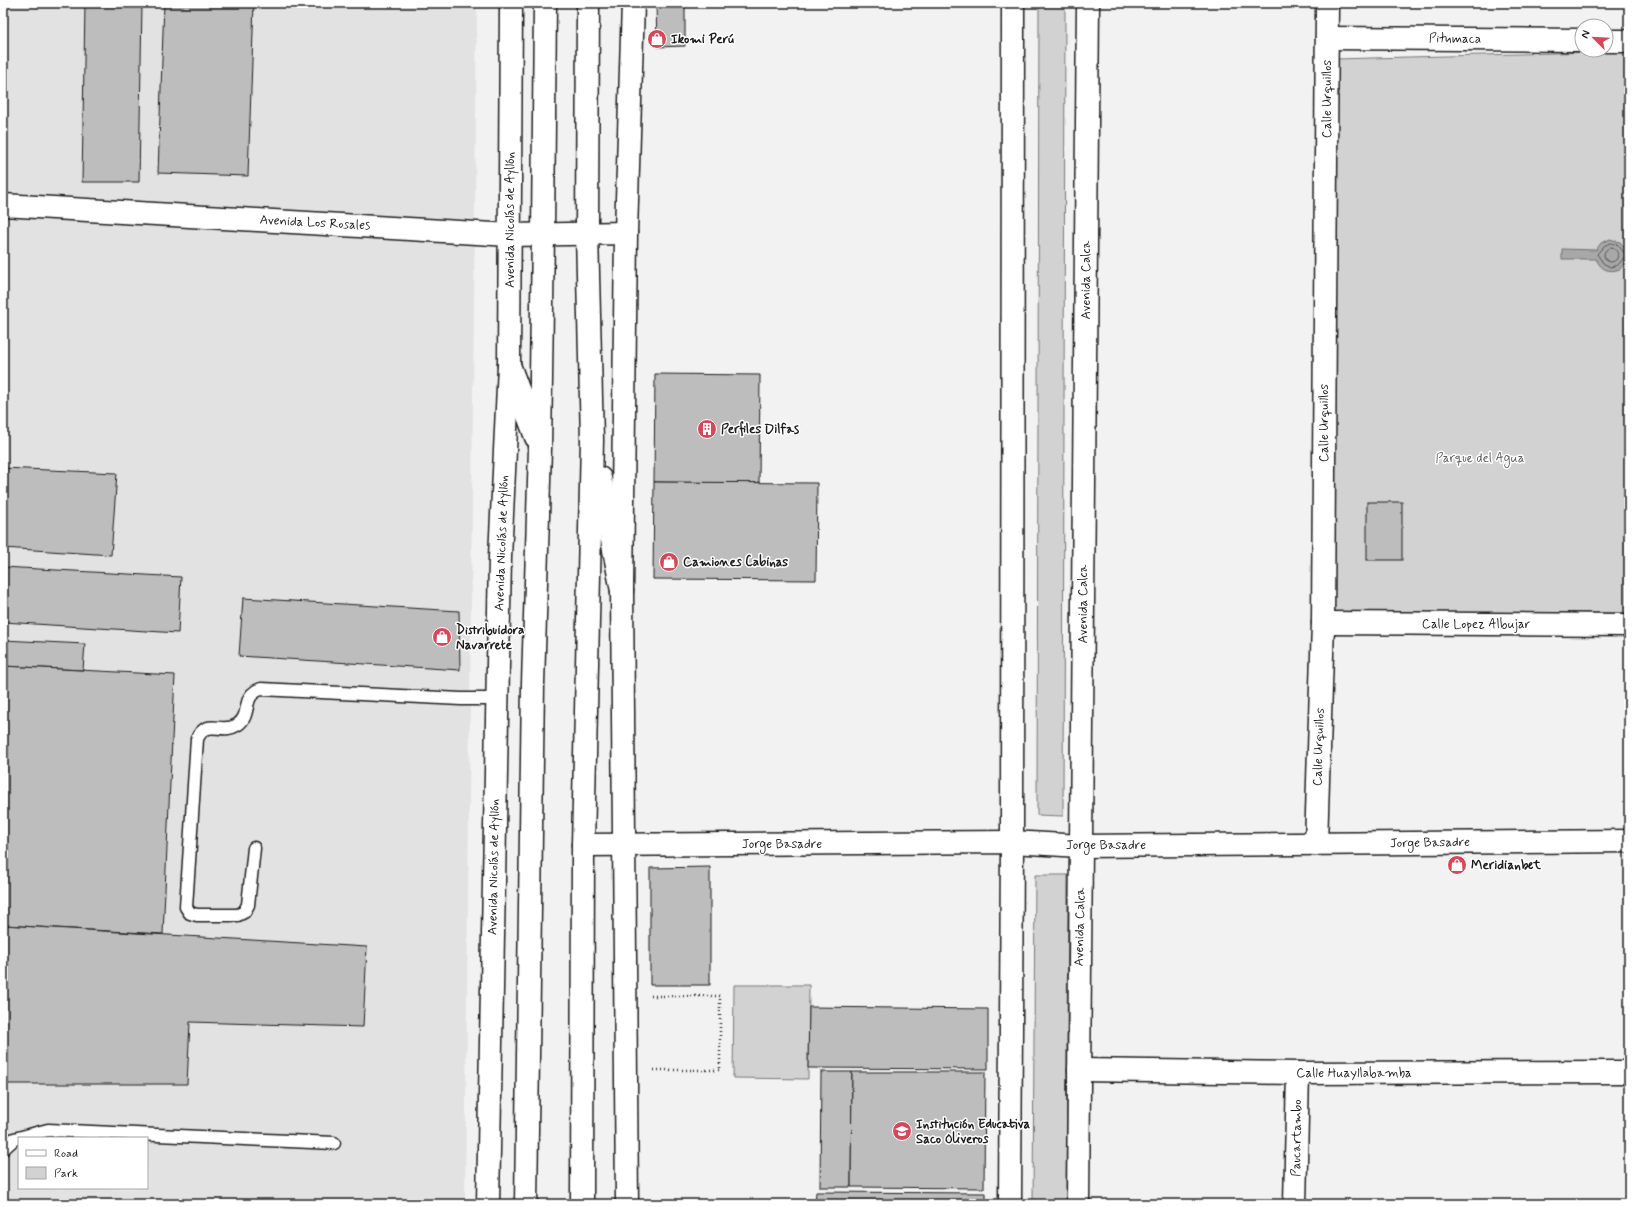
<svg xmlns="http://www.w3.org/2000/svg" width="1632" height="1207" font-family="Mynerve,sans-serif">
<style>
.built{fill:#e2e2e2;fill-rule:evenodd}
.green{fill:#d2d2d2;stroke:#777}
.water{fill:#a8a8a8;stroke:#707070}
.lines{fill:none;stroke-linecap:round;stroke-linejoin:round}
.shore{stroke:#545454;stroke-width:1}
.building{fill:#bdbdbd;stroke:#1c1c1c}
.service-casing{stroke:#1c1c1c;stroke-width:15}
.minor-casing{stroke:#1c1c1c;stroke-width:25}
.secondary-casing{stroke:#1c1c1c;stroke-width:25}
.primary-casing{stroke:#1c1c1c;stroke-width:25}
.path{stroke:#1c1c1c;stroke-width:2.5;stroke-dasharray:1 3;stroke-linecap:butt}
.service{stroke:#fff;stroke-width:12}
.minor{stroke:#fff;stroke-width:22}
.secondary{stroke:#fff;stroke-width:22}
.primary{stroke:#fff;stroke-width:22}
.labels{text-anchor:middle;dominant-baseline:central;stroke-width:3;stroke-linejoin:round;paint-order:stroke}
.poi-label{font-size:13px;font-weight:bold;fill:#1c1c1c;stroke:#fff;text-anchor:start}
.street-label{font-size:13px;fill:#1c1c1c;stroke:#fff}
.park-label{font-size:13px;fill:#5c5c5c;stroke:#fff}
</style>
<rect width="100%" height="100%" fill="#f2f2f2"/>
<filter id="ink" filterUnits="userSpaceOnUse"><feTurbulence type="fractalNoise" baseFrequency=".025" numOctaves="2"/><feDisplacementMap in="SourceGraphic" scale="8" xChannelSelector="R" yChannelSelector="G"/><feConvolveMatrix kernelMatrix="1 2 1 2 8 2 1 2 1" color-interpolation-filters="sRGB"/></filter>
<g filter="url(#ink)">
<path class="built" d="M 3,3 L 477,3 L 465,1204 L 3,1204 ZM 19,1138 L 147,1138 L 147,1188 L 19,1188 Z"/>
<g class="green">
<path d="M 1039,3 L 1065,3 L 1063,816 L 1037,815 Z"/>
<path d="M 1629,51 L 1629,613 L 1328,613 L 1336,59 Z"/>
<path d="M 1035,875 L 1068,875 L 1066,1204 L 1033,1204 Z"/>
<path d="M 734,985 L 809,985 L 808,1079 L 733,1078 Z"/>
</g>
<path class="water" d="M 1610,239 L 1620,242 L 1626,249 L 1629,249 L 1629,260 L 1627,260 L 1620,269 C 1609,273 1601,270 1596,259 L 1562,259 L 1562,249 L 1596,250 L 1601,243 Z"/>
<g class="lines">
<g class="shore">
<path d="M 1611,243 L 1618,245 L 1626,255 L 1618,265 L 1610,267 L 1603,263 L 1597,254 L 1604,246 Z"/>
<circle cx="1611" cy="255" r="7"/>
</g>
</g>
<g class="building">
<path d="M 85,3 L 142,3 L 139,182 L 82,182 Z"/>
<path d="M 164,3 L 254,3 L 248,176 L 158,173 Z"/>
<path d="M 656,3 L 685,3 L 685,46 L 657,47 Z"/>
<path d="M 655,374 L 760,375 L 759,483 L 654,482 Z"/>
<path d="M 3,468 L 117,473 L 111,555 L 3,548 Z"/>
<path d="M 654,482 L 817,483 L 816,580 L 653,579 Z"/>
<rect x="1367" y="502" width="35" height="58"/>
<path d="M 3,567 L 181,577 L 178,633 L 3,622 Z"/>
<path d="M 243,598 L 459,611 L 460,670 L 239,656 Z"/>
<path d="M 3,640 L 85,644 L 83,670 L 3,666 Z"/>
<path d="M 3,666 L 175,675 L 163,934 L 3,925 Z"/>
<path d="M 710,867 L 710,985 L 650,985 L 650,868 Z"/>
<path d="M 3,925 L 367,947 L 363,1027 L 190,1022 L 187,1084 L 3,1084 Z"/>
<path d="M 809,1007 L 988,1009 L 988,1069 L 808,1068 Z"/>
<path d="M 821,1072 L 852,1072 L 851,1187 L 820,1187 Z"/>
<path d="M 852,1072 L 985,1072 L 984,1188 L 851,1187 Z"/>
<path d="M 816,1192 L 986,1193 L 986,1204 L 815,1204 Z"/>
</g>
<g class="lines">
<g class="service-casing">
<g id="service">
<path d="M 254,848 L 248,905 L 244,912 L 238,915 L 197,915 L 190,913 L 186,907 L 197,739 C 207,717 221,735 237,725 C 253,715 240,696 261,689 L 461,699 L 497,699"/>
<path d="M 3,1149 L 14,1139 L 48,1130 L 334,1143"/>
</g>
</g>
<g class="minor-casing">
<g id="minor">
<path d="M 1327,38 L 1582,40"/>
<path d="M 1606,41 L 1629,41"/>
<path d="M 3,205 L 510,235 L 626,233"/>
<path d="M 1323,623 L 1629,625"/>
<path d="M 1316,844 L 1323,623 L 1327,3"/>
<path d="M 583,845 L 1012,842 L 1081,846 L 1629,841"/>
<path d="M 1079,1070 L 1298,1073 L 1629,1072"/>
<path d="M 1010,1204 L 1012,842 L 1013,3"/>
<path d="M 1078,1204 L 1088,3"/>
<path d="M 1295,1204 L 1298,1073"/>
</g>
</g>
<g class="secondary-casing">
<g id="secondary">
<path d="M 488,1204 L 500,557 L 509,365 L 511,3"/>
<path d="M 627,1204 L 622,591 L 626,233 L 633,3"/>
</g>
</g>
<g class="primary-casing">
<g id="primary">
<path d="M 509,365 L 536,437"/>
<path d="M 600,478 L 622,591"/>
<path d="M 526,1204 L 533,684 L 540,448 L 543,234 L 545,3"/>
<path d="M 582,1204 L 583,845 L 592,440 L 587,233 L 588,3"/>
</g>
</g>
<path class="path" d="M 651,996 L 720,996 L 720,1070 L 651,1070"/>
<use href="#service" class="service"/>
<use href="#minor" class="minor"/>
<use href="#secondary" class="secondary"/>
<use href="#primary" class="primary"/>
</g>
</g>
<defs>
<g id="shop-disc" transform="scale(1)"><circle r="9.5" fill="#d1495b" stroke="#fff"/><path d="M-5-2.5h2.3a2.7 3.5 0 0 1 5.4 0H5L5.5 6h-11ZM-1.5-2.5h3a1.5 2.3 0 0 0-3 0Z" fill="#fff"/></g>
<g id="building-disc" transform="scale(1)"><circle r="9.5" fill="#d1495b" stroke="#fff"/><path d="M-4-6H4V6H1V3H-1V6H-4ZM-2.5-4.3h1.7v1.8h-1.7ZM.8-4.3h1.7v1.8H.8ZM-2.5-1h1.7V.8h-1.7ZM.8-1h1.7V.8H.8Z" fill="#fff"/></g>
<g id="school-disc" transform="scale(1)"><circle r="9.5" fill="#d1495b" stroke="#fff"/><path d="M0-5L7-2L0 1L-7-2ZM-4 1L0 2.5L4 1V4Q0 6-4 4Z" fill="#fff"/></g>
</defs>
<g fill-rule="evenodd">
<use href="#shop-disc" x="657" y="39"/>
<use href="#building-disc" x="707" y="429"/>
<use href="#shop-disc" x="669" y="562"/>
<use href="#shop-disc" x="442" y="637"/>
<use href="#shop-disc" x="1457" y="865"/>
<use href="#school-disc" x="902" y="1131"/>
</g>
<g class="labels">
<g class="poi-label">
<text x="671" y="39">Ikomi Perú</text>
<text x="721" y="429">Perfiles Dilfas</text>
<text x="683" y="562">Camiones Cabinas</text>
<text x="456" y="630">Distribuidora<tspan x="456" dy="15">Navarrete</tspan></text>
<text x="1471" y="865">Meridianbet</text>
<text x="916" y="1124">Institución Educativa<tspan x="916" dy="15">Saco Oliveros</tspan></text>
</g>
<g class="street-label">
<text transform="translate(1455 39) rotate(1)">Pitumaca</text>
<text transform="translate(1327 99) rotate(-90)">Calle Urquillos</text>
<text transform="translate(510 220) rotate(-90)">Avenida Nicolás de Ayllón</text>
<text transform="translate(315 223) rotate(3)">Avenida Los Rosales</text>
<text transform="translate(1086 280) rotate(-90)">Avenida Calca</text>
<text transform="translate(1324 423) rotate(-90)">Calle Urquillos</text>
<text transform="translate(502 543) rotate(-88)">Avenida Nicolás de Ayllón</text>
<text transform="translate(1083 604) rotate(-90)">Avenida Calca</text>
<text x="1476" y="624">Calle Lopez Albujar</text>
<text transform="translate(1319 747) rotate(-88)">Calle Urquillos</text>
<text transform="translate(1430 843) rotate(-1)">Jorge Basadre</text>
<text x="782" y="844">Jorge Basadre</text>
<text x="1106" y="845">Jorge Basadre</text>
<text transform="translate(494 867) rotate(-89)">Avenida Nicolás de Ayllón</text>
<text transform="translate(1080 927) rotate(-89)">Avenida Calca</text>
<text x="1354" y="1073">Calle Huayllabamba</text>
<text transform="translate(1297 1138) rotate(-89)">Paucartambo</text>
</g>
<g class="park-label">
<text x="1480" y="458">Parque del Agua</text>
</g>
</g>
<rect width="1632" height="1207" fill="none" stroke="#fff" stroke-width="16"/>
<rect x="8" y="8" width="1616" height="1191" fill="none" stroke="#1c1c1c" stroke-width="1.5" filter="url(#ink)"/>
<rect x="18" y="1137" width="130" height="52" fill="#ffffff" stroke="#a4a4a4"/>
<rect x="26" y="1150" width="20" height="6" fill="#ffffff" stroke="#a4a4a4"/>
<text x="54" y="1157" font-size="12" fill="#1c1c1c">Road</text>
<rect x="26" y="1167" width="20" height="12" fill="#d2d2d2" stroke="#a4a4a4"/>
<text x="54" y="1177" font-size="12" fill="#1c1c1c">Park</text>
<g transform="translate(1594 38) rotate(294)"><circle r="19" fill="#ffffff" stroke="#a4a4a4"/>
<path d="M0-3L7 15L0 10L-7 15Z" fill="#d1495b"/>
<text y="-6" font-size="11" font-weight="bold" text-anchor="middle" fill="#1c1c1c">N</text>
</g>
</svg>
